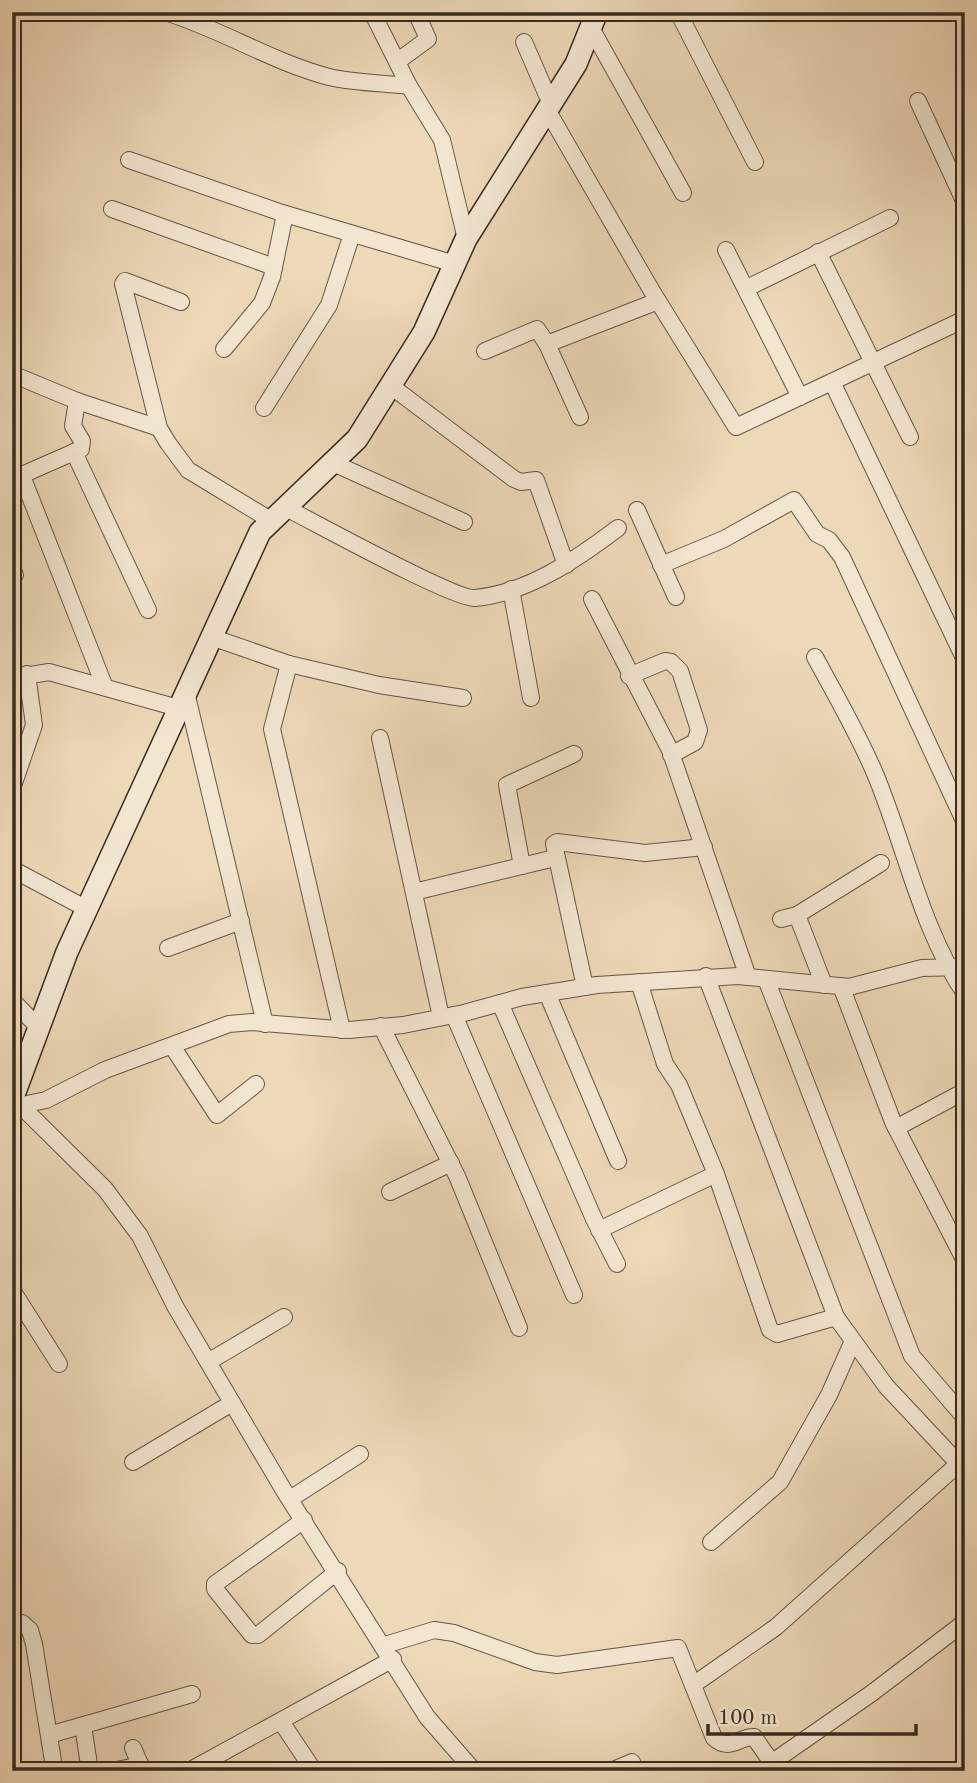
<svg xmlns="http://www.w3.org/2000/svg" width="977" height="1783" font-family="'Old Standard TT',serif">
<style>
.lines{fill:none;stroke-linecap:round;stroke-linejoin:round}
.street-casing{stroke:#665646;stroke-width:18}
.secondary-casing{stroke:#392b20;stroke-width:24}
.street{stroke:#f3e6d1;stroke-width:16}
.secondary{stroke:#f3e6d1;stroke-width:21}
</style>
<rect width="100%" height="100%" fill="#edd8b8"/>
<filter id="stains"><feTurbulence type="fractalNoise" baseFrequency=".00286" numOctaves="4"/><feColorMatrix values="0 0 0 0 .2 0 0 0 0 .09 0 0 0 0 .02 0 0 0 .5 -.17"/></filter>
<radialGradient id="worn" r=".72"><stop offset=".6" stop-color="#630" stop-opacity="0"/><stop offset="1" stop-color="#630" stop-opacity=".3"/></radialGradient>
<g class="lines">
<g class="street-casing">
<g id="street">
<path d="M 165,12 C 221,29 272,62 329,77 C 355,83 383,83 409,86"/>
<path d="M 372,12 L 409,86 L 442,140 L 466,239"/>
<path d="M 678,12 L 755,162"/>
<path d="M 591,28 L 683,193"/>
<path d="M 524,42 L 550,102"/>
<path d="M 398,61 L 428,39 L 416,12"/>
<path d="M 918,101 L 965,203"/>
<path d="M 546,108 L 653,293 L 736,427 L 965,319"/>
<path d="M 129,160 L 282,213 L 455,264"/>
<path d="M 112,209 L 274,267"/>
<path d="M 726,250 L 800,397"/>
<path d="M 818,252 L 910,437"/>
<path d="M 747,288 L 890,218"/>
<path d="M 181,302 L 125,281 L 123,284 L 159,428 L 168,443 L 188,470 L 272,521"/>
<path d="M 547,344 L 658,301"/>
<path d="M 224,349 L 262,303 L 272,277 L 285,214"/>
<path d="M 485,351 L 537,329 L 547,344 L 580,417"/>
<path d="M 12,374 L 77,401 L 159,428"/>
<path d="M 832,382 L 965,660"/>
<path d="M 391,386 L 514,479 L 521,482 L 536,480 L 566,565"/>
<path d="M 264,408 L 329,305 L 352,234"/>
<path d="M 74,452 L 148,610"/>
<path d="M 333,463 L 464,522"/>
<path d="M 22,476 L 104,685"/>
<path d="M 15,478 L 81,449 L 82,441 L 73,426 L 77,401"/>
<path d="M 286,508 C 314,522 455,600 475,598 C 528,593 577,559 618,528"/>
<path d="M 637,510 L 676,597"/>
<path d="M 661,565 L 724,539 L 794,500 L 817,534 L 829,540 L 842,557 L 965,823"/>
<path d="M 12,568 L 15,575"/>
<path d="M 511,589 L 531,698"/>
<path d="M 592,599 L 670,750 L 748,977"/>
<path d="M 211,637 L 289,664 L 379,685 L 463,698"/>
<path d="M 815,657 C 836,696 859,735 876,776 C 906,849 921,928 965,994"/>
<path d="M 289,664 L 272,729 L 342,1030"/>
<path d="M 629,676 L 665,661 L 671,662 L 680,671 L 699,730 L 695,742 L 671,755"/>
<path d="M 12,678 L 49,672 L 178,708"/>
<path d="M 186,692 L 265,1024"/>
<path d="M 380,738 L 441,1017"/>
<path d="M 12,789 L 34,725 L 27,674"/>
<path d="M 522,866 L 507,785 L 574,754"/>
<path d="M 12,869 L 87,909"/>
<path d="M 414,892 L 555,858"/>
<path d="M 797,915 L 824,985"/>
<path d="M 781,919 L 797,915 L 881,863"/>
<path d="M 168,948 L 241,921"/>
<path d="M 706,976 L 836,1317 L 886,1386 L 958,1463"/>
<path d="M 766,979 L 912,1356 L 965,1418"/>
<path d="M 639,982 L 665,1064 L 679,1085 L 716,1174 L 770,1330 L 777,1334 L 836,1317"/>
<path d="M 841,986 L 893,1122 L 965,1261"/>
<path d="M 585,987 L 554,844 L 557,842 L 645,853 L 704,847"/>
<path d="M 547,993 L 618,1161"/>
<path d="M 12,1000 L 39,1028"/>
<path d="M 500,1003 L 594,1219 L 617,1264"/>
<path d="M 454,1015 L 574,1295"/>
<path d="M 381,1026 L 457,1176 L 519,1328"/>
<path d="M 172,1046 L 217,1115 L 256,1084"/>
<path d="M 20,1105 L 105,1189 L 140,1236 L 175,1306 L 283,1489 L 427,1717 L 474,1771"/>
<path d="M 12,1107 L 46,1100 L 105,1070 L 229,1024 L 252,1022 L 349,1030 L 403,1025 L 464,1013 L 522,997 L 597,985 L 738,976 L 849,987 L 922,968 L 965,967"/>
<path d="M 896,1128 L 965,1091"/>
<path d="M 390,1192 L 451,1163"/>
<path d="M 599,1230 L 716,1174"/>
<path d="M 12,1290 L 59,1364"/>
<path d="M 208,1362 L 284,1317"/>
<path d="M 133,1462 L 232,1403"/>
<path d="M 290,1499 L 360,1454"/>
<path d="M 711,1542 L 780,1482 L 829,1395 L 852,1343"/>
<path d="M 12,1623 L 22,1623 L 30,1630 L 34,1644 L 53,1761"/>
<path d="M 252,1635 L 215,1589 L 215,1584 L 304,1520"/>
<path d="M 258,1635 L 338,1571"/>
<path d="M 385,1645 L 434,1630 L 454,1633 L 535,1662 L 557,1665 L 678,1648 L 714,1738 C 729,1752 738,1737 754,1737 L 770,1760 L 777,1759 L 872,1693 L 965,1622"/>
<path d="M 693,1685 L 776,1627 L 965,1458"/>
<path d="M 282,1723 L 314,1771"/>
<path d="M 83,1726 L 90,1771"/>
<path d="M 49,1735 L 192,1694"/>
<path d="M 133,1748 L 143,1771"/>
<path d="M 112,1771 L 141,1765"/>
<path d="M 189,1771 L 393,1659"/>
<path d="M 611,1771 L 632,1762"/>
</g>
</g>
<g class="secondary-casing">
<path id="secondary" d="M 12,1100 L 67,952 L 260,532 L 357,439 L 424,332 L 466,239 L 576,64 L 597,12"/>
</g>
<use href="#street" class="street"/>
<use href="#secondary" class="secondary"/>
</g>
<rect width="977" height="1783" fill="none" stroke="#edd8b8" stroke-width="42"/>
<rect x="14" y="14" width="949" height="1755" fill="none" stroke="#392b20" stroke-width="3.5"/>
<rect x="21" y="21" width="935" height="1741" fill="none" stroke="#392b20" stroke-width="2"/>
<path d="M708 1724v10h208v-10" fill="none" stroke="#392b20" stroke-width="3.5"/>
<text x="718" y="1724" font-size="21" fill="#392b20" stroke="#f3e6d1" stroke-width="5" paint-order="stroke">100 m</text>
<rect width="100%" height="100%" filter="url(#stains)"/>
<rect width="100%" height="100%" fill="url(#worn)"/>
</svg>
